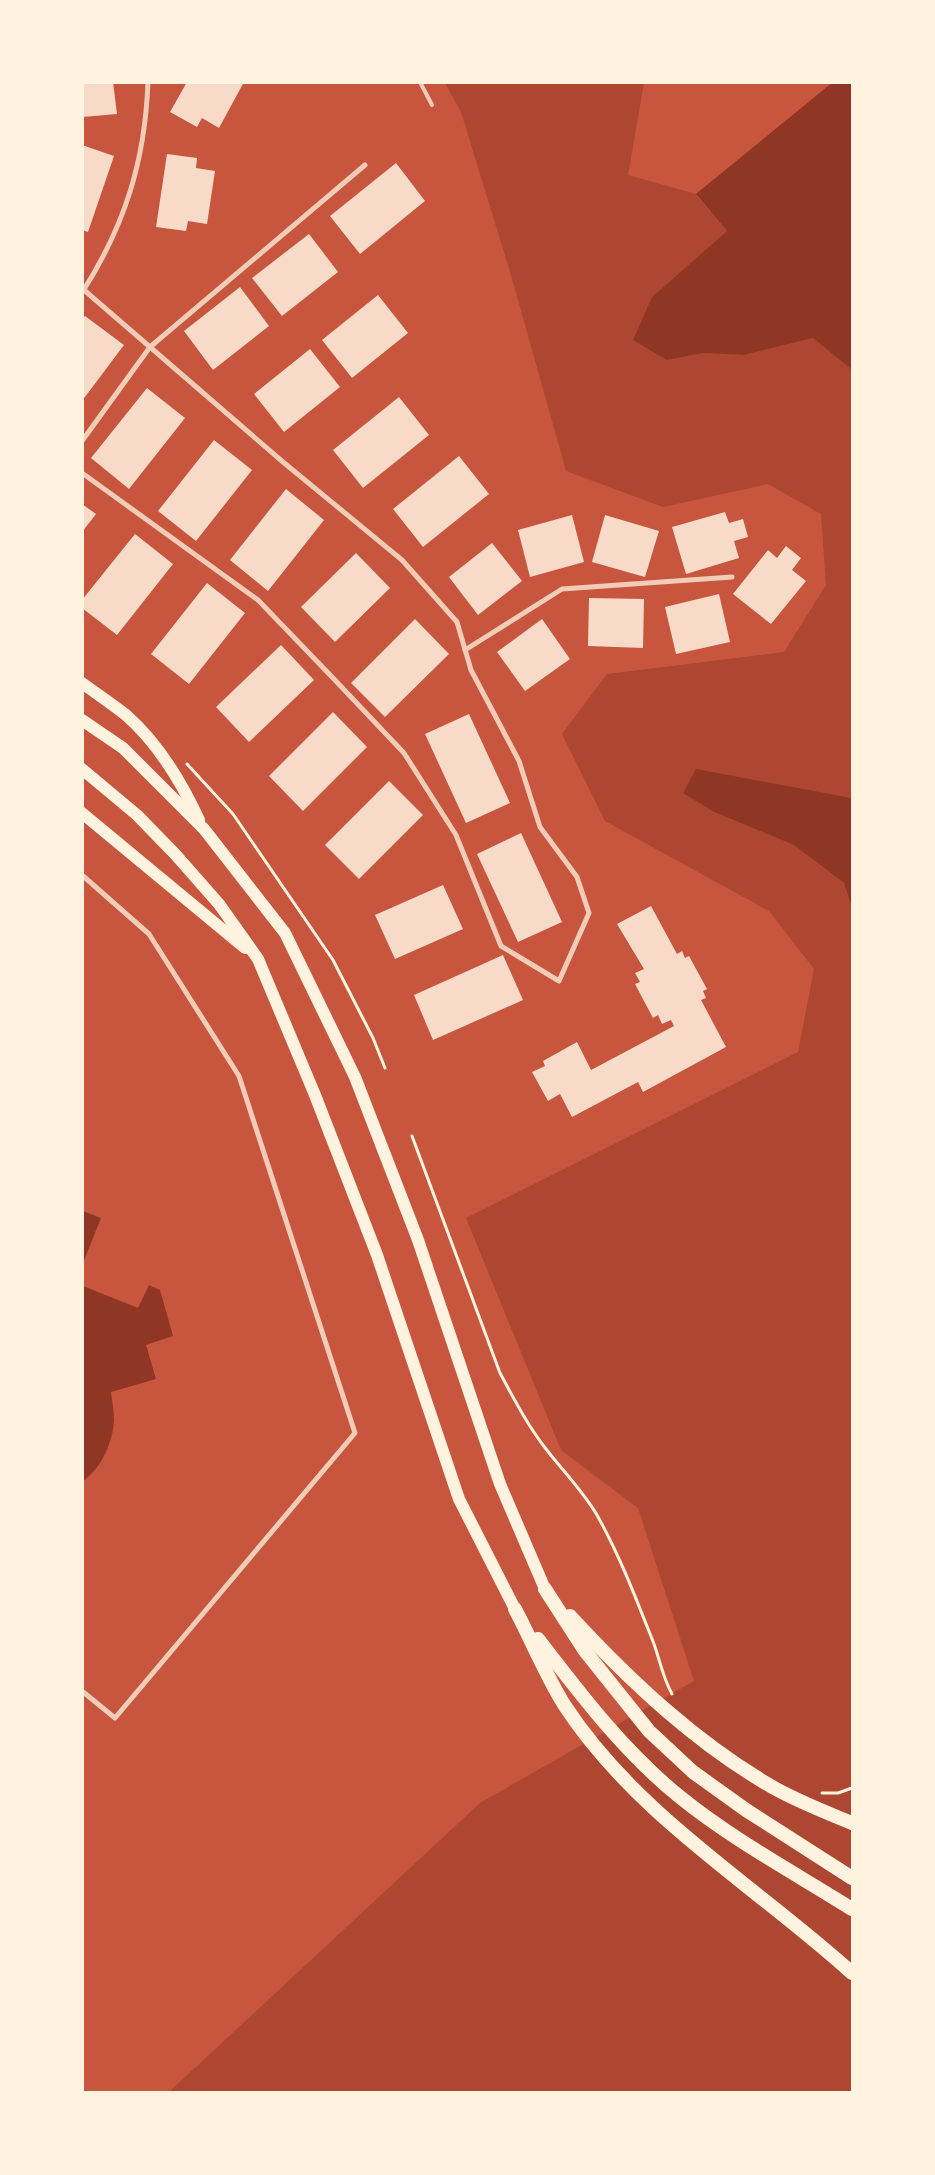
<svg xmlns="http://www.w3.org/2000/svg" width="935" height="2175" font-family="Karla,sans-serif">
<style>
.green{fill:#ae4732}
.water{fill:#8f3625}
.building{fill:#f7dbc8}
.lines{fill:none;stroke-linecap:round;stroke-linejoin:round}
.path{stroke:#fff3e0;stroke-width:3}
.service{stroke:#f1ccb7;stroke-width:4}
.minor{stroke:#f1ccb7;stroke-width:5}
.primary{stroke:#fff3e0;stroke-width:12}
.trunk{stroke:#fff3e0;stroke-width:14}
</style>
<rect width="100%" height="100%" fill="#c8553d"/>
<path class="green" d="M 445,83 L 644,83 L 628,175 L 696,194 L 833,83 L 696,195 L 727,231 L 652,297 L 667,360 L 703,353 L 744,355 L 813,338 L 852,370 L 852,796 L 851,798 L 714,812 L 794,845 L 844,883 L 852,908 L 852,2092 L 169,2092 L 480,1803 L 694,1681 L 638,1508 L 561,1450 L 466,1218 L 798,1052 L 814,969 L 769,911 L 605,821 L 562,734 L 607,674 L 784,652 L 826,585 L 821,514 L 768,484 L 663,507 L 566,471 L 511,275 L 461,112 Z"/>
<g class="water">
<path d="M 833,82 L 852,83 L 852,370 L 813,338 L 744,355 L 703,353 L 667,360 L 633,340 L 652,297 L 727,231 L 696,194 Z"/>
<path d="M 696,769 L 851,798 L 852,796 L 852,908 L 844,883 L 794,845 L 714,812 L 683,793 Z"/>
<path d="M 83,1211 L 101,1218 L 83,1263 L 82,1211 Z"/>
<path d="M 149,1285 L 160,1290 L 173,1336 L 146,1345 L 156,1379 L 111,1392 C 112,1401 114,1411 114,1420 C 113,1442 101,1469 83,1481 L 83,1286 L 138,1308 Z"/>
</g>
<g class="building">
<path d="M 82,82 L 113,82 L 117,114 L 82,117 Z"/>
<path d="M 187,82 L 244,82 L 219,128 L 202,118 L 197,127 L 170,112 Z"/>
<path d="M 82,145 L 114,156 L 88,232 L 82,230 Z"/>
<path d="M 167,154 L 197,158 L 196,168 L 215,171 L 207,224 L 188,221 L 186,231 L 156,227 Z"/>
<path d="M 396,163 L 425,201 L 360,254 L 330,216 Z"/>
<path d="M 309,234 L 338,272 L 282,316 L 252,278 Z"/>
<path d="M 240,287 L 269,326 L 213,370 L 184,331 Z"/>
<path d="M 378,295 L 408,333 L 352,378 L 322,340 Z"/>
<path d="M 85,316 L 124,345 L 82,401 L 82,319 Z"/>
<path d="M 310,349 L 340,387 L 284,432 L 254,394 Z"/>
<path d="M 147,388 L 185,418 L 129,489 L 91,458 Z"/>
<path d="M 399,397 L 429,435 L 363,488 L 333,450 Z"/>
<path d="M 214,440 L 252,470 L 196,541 L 158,511 Z"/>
<path d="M 459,456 L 489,494 L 423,547 L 393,509 Z"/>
<path d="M 286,489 L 324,520 L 268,591 L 230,560 Z"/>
<path d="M 82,504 L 96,514 L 82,532 Z"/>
<path d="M 725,512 L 729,523 L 743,519 L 748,537 L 734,541 L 739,558 L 686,574 L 672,527 Z"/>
<path d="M 572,515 L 584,562 L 530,577 L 518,530 Z"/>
<path d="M 605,515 L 659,531 L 645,577 L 592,562 Z"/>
<path d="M 135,534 L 173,564 L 117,635 L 82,608 L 82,600 Z"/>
<path d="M 492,543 L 522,581 L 478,615 L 449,577 Z"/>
<path d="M 786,546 L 801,558 L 792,570 L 806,581 L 771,624 L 733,594 L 768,550 L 777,558 Z"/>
<path d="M 356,553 L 390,588 L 335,642 L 301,607 Z"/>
<path d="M 207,583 L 245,613 L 189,684 L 151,654 Z"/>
<path d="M 719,594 L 730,642 L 676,654 L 665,607 Z"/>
<path d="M 589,598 L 644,599 L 643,648 L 588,646 Z"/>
<path d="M 415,619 L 449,654 L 385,717 L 351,683 Z"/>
<path d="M 542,619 L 570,659 L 525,691 L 497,652 Z"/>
<path d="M 281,645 L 314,680 L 249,742 L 216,707 Z"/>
<path d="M 333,712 L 367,747 L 303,811 L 269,776 Z"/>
<path d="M 469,714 L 510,803 L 466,823 L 425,734 Z"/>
<path d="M 389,781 L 423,815 L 359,879 L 325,845 Z"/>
<path d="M 521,833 L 562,922 L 518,942 L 477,854 Z"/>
<path d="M 443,885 L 463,929 L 395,959 L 375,915 Z"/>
<path d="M 651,906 L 677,954 L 682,951 L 685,958 L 689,956 L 707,989 L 703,991 L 706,998 L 701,1000 L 726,1047 L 643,1092 L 638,1082 L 572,1117 L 560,1094 L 548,1101 L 532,1072 L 545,1066 L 543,1061 L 577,1042 L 591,1070 L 674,1026 L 671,1020 L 662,1024 L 658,1015 L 653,1018 L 635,984 L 640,982 L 635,973 L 644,969 L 617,924 Z"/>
<path d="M 503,955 L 523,1000 L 433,1040 L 414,995 Z"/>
</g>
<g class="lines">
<g class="path">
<path d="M 187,764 L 233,814 L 333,960 L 373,1038 L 385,1068"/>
<path d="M 412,1136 L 500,1373 C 514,1399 528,1426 546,1449 C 563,1471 582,1490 597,1515 C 620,1556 637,1601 654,1644 C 660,1661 663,1678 672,1694"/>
<path d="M 822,1793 L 838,1793 L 852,1788"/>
</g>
<path class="service" d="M 420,82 L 432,105"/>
<g class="minor">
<path d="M 83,291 C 125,225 145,161 148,82"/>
<path d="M 82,441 L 150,347 L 365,165"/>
<path d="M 82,473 L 258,600 L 333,678 L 404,753 L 456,835 L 501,946 L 559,981 L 589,913 L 577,877 L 540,827 L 519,761 L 471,670 L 457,622 L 402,560 L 283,462 L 84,290"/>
<path d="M 465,650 L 562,589 L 732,577"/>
<path d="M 82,875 L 149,934 L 239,1076 L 355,1433 L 115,1718 L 82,1691"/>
</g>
<g class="primary">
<path d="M 82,683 C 97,694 112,704 126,715 C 159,744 181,781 199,820"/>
<path d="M 82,720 L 123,748 L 204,829 L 285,933 L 355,1077 L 418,1240 L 500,1484 L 545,1589"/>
<path d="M 82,769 L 137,815 L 175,854 L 219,904 L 258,959 L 315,1095 L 377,1255 L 459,1499 L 515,1609"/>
<path d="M 82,813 L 245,948"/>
</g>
<g class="trunk">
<path d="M 545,1589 L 585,1651 L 649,1731 L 693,1772 L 746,1810 L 852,1878"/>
<path d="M 515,1609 C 531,1639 547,1678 565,1706 C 638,1817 756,1886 852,1973"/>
<path d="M 570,1616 C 630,1681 698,1745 776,1789 C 800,1802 827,1813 852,1823"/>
<path d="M 538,1639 C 581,1695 625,1753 680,1797 C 733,1840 795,1873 852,1909"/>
</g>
</g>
<rect width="935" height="2175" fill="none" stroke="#fff3e0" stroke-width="168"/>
</svg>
